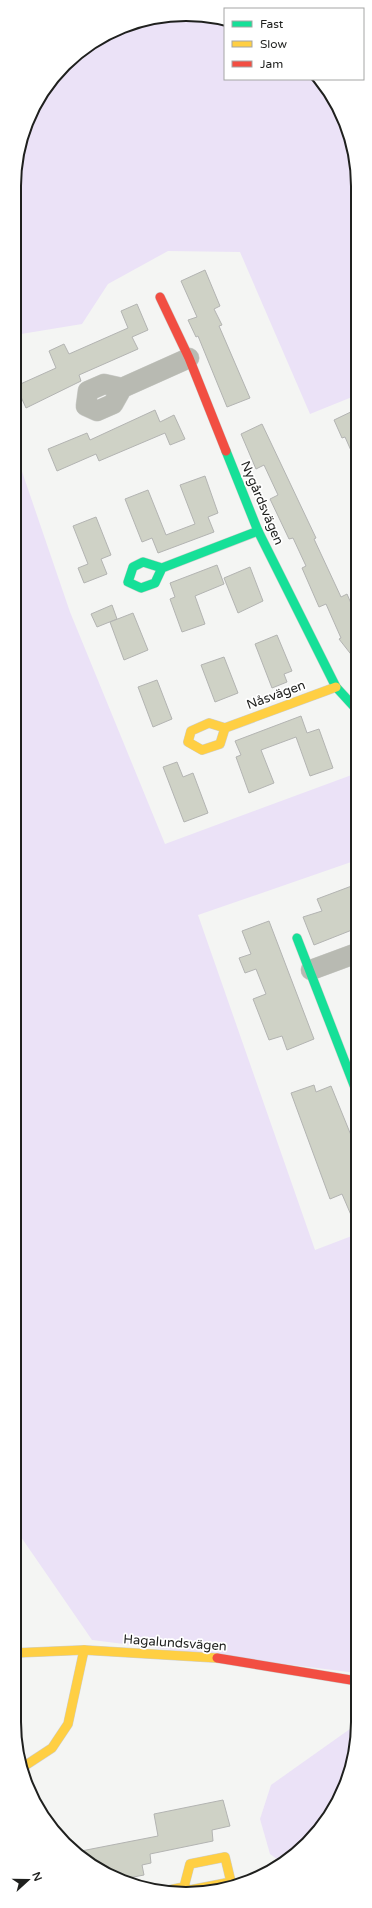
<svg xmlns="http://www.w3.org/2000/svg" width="372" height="1908" font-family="'Varela Round',sans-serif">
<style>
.green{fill:#ebe2f7}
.building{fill:#cfd2c6;stroke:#b3b4b2}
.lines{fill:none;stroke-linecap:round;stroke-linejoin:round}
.street-casing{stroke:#cecfcd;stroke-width:21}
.fast-casing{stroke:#cecfcd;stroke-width:10}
.slow-casing{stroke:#cecfcd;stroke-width:10}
.jam-casing{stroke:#cecfcd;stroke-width:10}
.street{stroke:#b8bab2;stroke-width:20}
.fast{stroke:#16e098;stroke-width:9}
.slow{stroke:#ffcf43;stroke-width:9}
.jam{stroke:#f24e42;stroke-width:9}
.labels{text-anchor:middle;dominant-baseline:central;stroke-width:3.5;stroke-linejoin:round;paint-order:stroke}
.street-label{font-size:13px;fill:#1f201e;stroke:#fff}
.rim{fill:none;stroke:#1f201e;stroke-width:2}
</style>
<rect width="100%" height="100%" fill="#f4f5f3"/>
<g class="green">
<path d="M 208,15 L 225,21 L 225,79 L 318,79 L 340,110 L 358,175 L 357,395 L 310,414 L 240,252 L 168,251 L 108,284 L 82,324 L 15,335 L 15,164 L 37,100 L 81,50 L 141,20 Z"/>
<path d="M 15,451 L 70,612 L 165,844 L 357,773 L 357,860 L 198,915 L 315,1250 L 357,1234 L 357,1673 L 92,1640 L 21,1537 L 20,1371 L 14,1356 Z"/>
<path d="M 357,1724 L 357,1744 L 335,1808 L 299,1851 L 281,1862 L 270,1854 L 260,1819 L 271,1785 Z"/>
</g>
<g class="building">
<path d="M 205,270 L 220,306 L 214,309 L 222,325 L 219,326 L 250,398 L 227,407 L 198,336 L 196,337 L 188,320 L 197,317 L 181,281 Z"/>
<path d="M 137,304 L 148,330 L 132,337 L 138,349 L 79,375 L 81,381 L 26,408 L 16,386 L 56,368 L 49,351 L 64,344 L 69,354 L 128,328 L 121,311 Z"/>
<path d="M 357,409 L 357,464 L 345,437 L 342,438 L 334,420 Z"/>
<path d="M 155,410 L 160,422 L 174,415 L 185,439 L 170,445 L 165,433 L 99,461 L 96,454 L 57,471 L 48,449 L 87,433 L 90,440 Z"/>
<path d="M 262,424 L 316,538 L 314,539 L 341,597 L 347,594 L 357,617 L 357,662 L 339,639 L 341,638 L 326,604 L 319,607 L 302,568 L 306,566 L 293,538 L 289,539 L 270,499 L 278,495 L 264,465 L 256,469 L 241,434 Z"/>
<path d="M 205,476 L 218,513 L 208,517 L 214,532 L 158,553 L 152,538 L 142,542 L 125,499 L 148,490 L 166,535 L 195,524 L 180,485 Z"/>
<path d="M 96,517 L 111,555 L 101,559 L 107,574 L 84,583 L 78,568 L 88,564 L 73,526 Z"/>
<path d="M 217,565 L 224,584 L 195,596 L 205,624 L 182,632 L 170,599 L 175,597 L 170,583 Z"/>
<path d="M 250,567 L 263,601 L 238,613 L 224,578 Z"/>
<path d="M 112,605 L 117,619 L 97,627 L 91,614 Z"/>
<path d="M 133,613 L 148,650 L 124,660 L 110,622 Z"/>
<path d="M 277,635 L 292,671 L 284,674 L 287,682 L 272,688 L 255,644 Z"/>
<path d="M 224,657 L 238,693 L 215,702 L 201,665 Z"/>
<path d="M 157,680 L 172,719 L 153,727 L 138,687 Z"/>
<path d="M 301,716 L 307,733 L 319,729 L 333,768 L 310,776 L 296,737 L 261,750 L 274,783 L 249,793 L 236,757 L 241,755 L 235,741 Z"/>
<path d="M 177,762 L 183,777 L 193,773 L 208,813 L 184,822 L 163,767 Z"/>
<path d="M 357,884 L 357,928 L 314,945 L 303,917 L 322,911 L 317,899 Z"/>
<path d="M 269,921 L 314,1039 L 287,1050 L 282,1036 L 269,1040 L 253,999 L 266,994 L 256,969 L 245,973 L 239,958 L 251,954 L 242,931 Z"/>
<path d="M 314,1085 L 316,1092 L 331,1086 L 357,1150 L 357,1229 L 342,1194 L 330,1199 L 291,1093 Z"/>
<path d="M 223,1800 L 230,1826 L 212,1830 L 213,1841 L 150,1854 L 151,1863 L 142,1865 L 144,1875 L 123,1879 L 110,1876 L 76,1852 L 158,1836 L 154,1814 Z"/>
</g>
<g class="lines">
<g class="street-casing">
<g id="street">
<path d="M 122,388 L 113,404 L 97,411 L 86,406 L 88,391 L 104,384 L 122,388 L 189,358"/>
<path d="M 311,970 L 357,953"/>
</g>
</g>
<g class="fast-casing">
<g id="fast">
<path d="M 226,451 L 258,531 L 336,687 L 357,710"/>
<path d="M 162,568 L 155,583 L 141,588 L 128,582 L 133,567 L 143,562 L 162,568 L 258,531"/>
<path d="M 297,938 L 357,1093"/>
</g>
</g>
<g class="slow-casing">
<g id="slow">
<path d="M 225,728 L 209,723 L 191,731 L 188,742 L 202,750 L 220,744 L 225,728 L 336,687"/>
<path d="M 14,1653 L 84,1650 L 217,1658"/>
<path d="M 23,1767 L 52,1748 L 68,1724 L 84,1650"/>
<path d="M 164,1891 L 184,1887 L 190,1890 L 231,1882 L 225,1857 L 190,1864 L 184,1887"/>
</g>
</g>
<g class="jam-casing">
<g id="jam">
<path d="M 160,297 L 189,358 L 226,451"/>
<path d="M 217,1658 L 357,1681"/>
</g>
</g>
<use href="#street" class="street"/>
<use href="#fast" class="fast"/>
<use href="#slow" class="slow"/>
<use href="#jam" class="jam"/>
</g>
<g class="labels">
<g class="street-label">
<text transform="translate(262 503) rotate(67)">Nygårdsvägen</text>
<text transform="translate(276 695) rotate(-20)">Nåsvägen</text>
<text transform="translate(175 1643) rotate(4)">Hagalundsvägen</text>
</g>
</g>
<path d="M0 0H372V1908H0ZM186 21H186A165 165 0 0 1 351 186V1722A165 165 0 0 1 186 1887H186A165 165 0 0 1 21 1722V186A165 165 0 0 1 186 21Z" fill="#fff" fill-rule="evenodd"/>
<path class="rim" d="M186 21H186A165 165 0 0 1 351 186V1722A165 165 0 0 1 186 1887H186A165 165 0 0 1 21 1722V186A165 165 0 0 1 186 21Z"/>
<rect x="224" y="8" width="140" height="72" fill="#ffffff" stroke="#a5a6a5"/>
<rect x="232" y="21" width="20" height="6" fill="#16e098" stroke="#a5a6a5"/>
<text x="260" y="28" font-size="12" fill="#1f201e">Fast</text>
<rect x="232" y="41" width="20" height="6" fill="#ffcf43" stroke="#a5a6a5"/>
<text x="260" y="48" font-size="12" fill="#1f201e">Slow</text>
<rect x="232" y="61" width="20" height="6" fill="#f24e42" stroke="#a5a6a5"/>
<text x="260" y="68" font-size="12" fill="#1f201e">Jam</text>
<g transform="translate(28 1880) rotate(69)" stroke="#ffffff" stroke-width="3" paint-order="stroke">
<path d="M0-3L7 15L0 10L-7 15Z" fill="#1f201e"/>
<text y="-6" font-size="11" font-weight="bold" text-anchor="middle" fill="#1f201e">N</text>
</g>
</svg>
